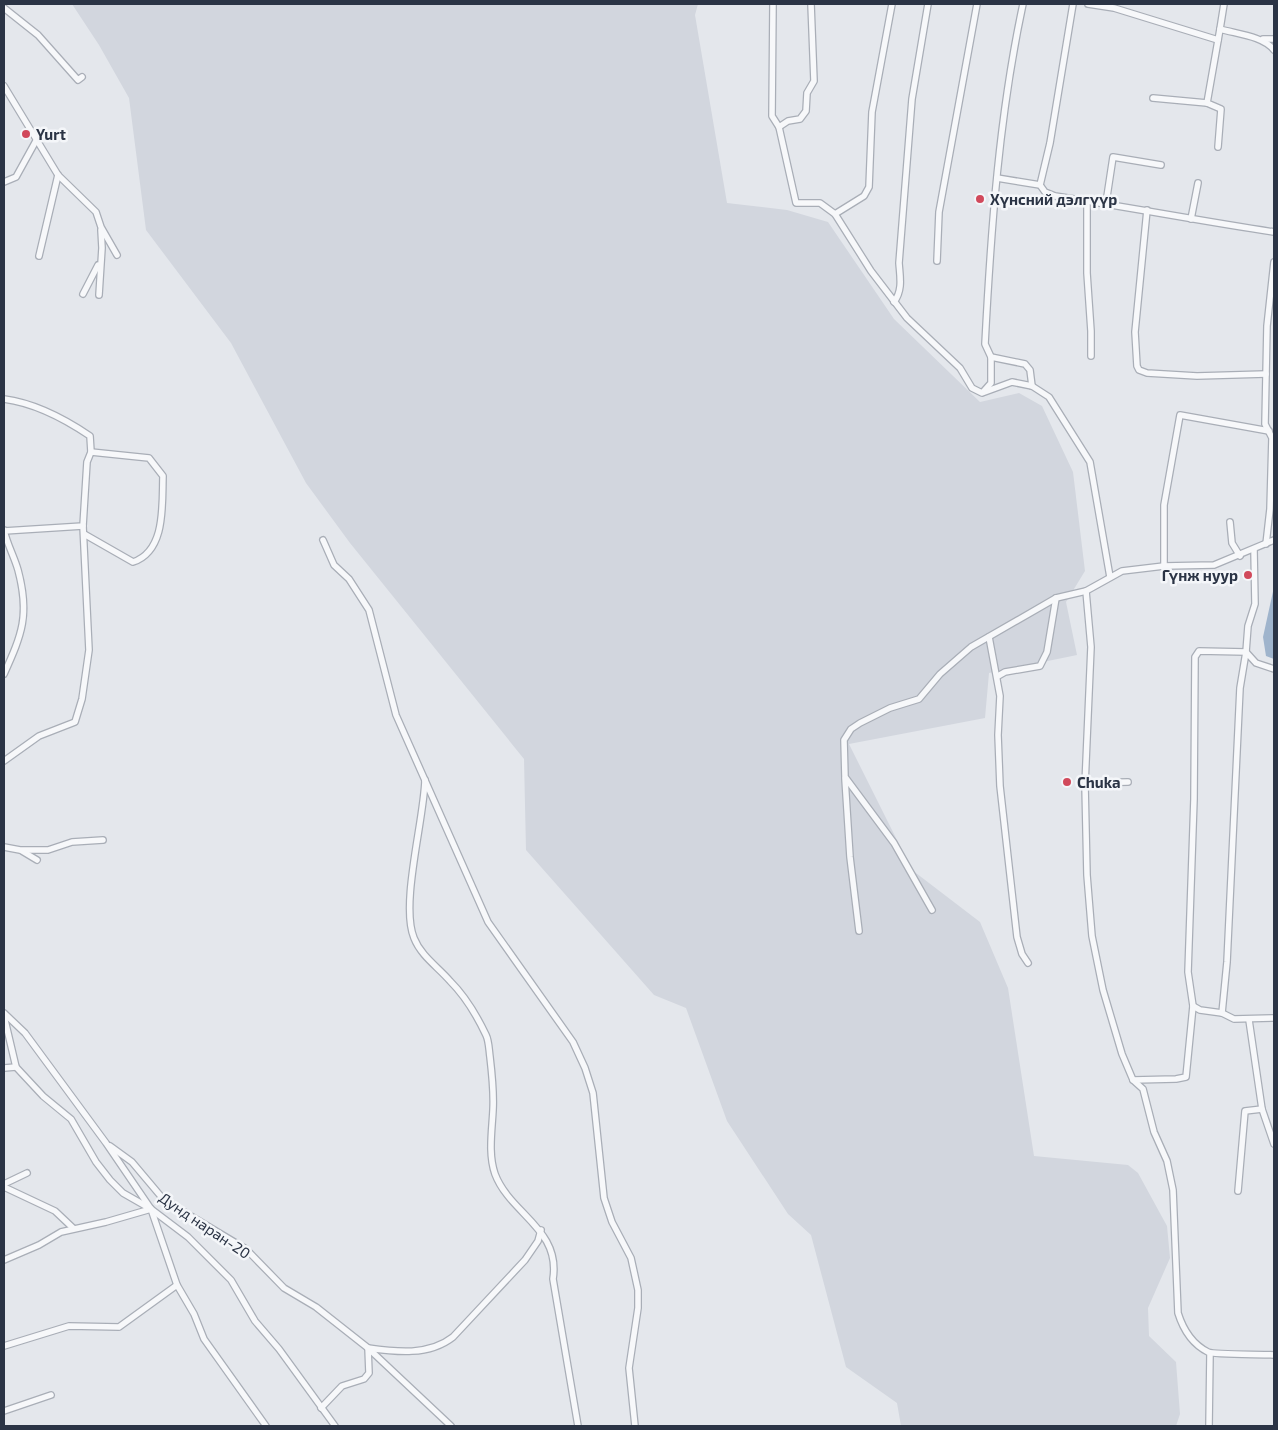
<svg xmlns="http://www.w3.org/2000/svg" width="1278" height="1430" font-family="'Exo 2',sans-serif">
<style>
.built{fill:#d2d6de}
.water{fill:#9fb4cc}
.lines{fill:none;stroke-linecap:round;stroke-linejoin:round}
.street-casing{stroke:#a9aeb7;stroke-width:8}
.street{stroke:#f7f8fa;stroke-width:5.5}
.poi-dot{fill:#d1495b;stroke:#f4f6f9;stroke-width:2}
.labels{text-anchor:middle;dominant-baseline:central;stroke-width:5;stroke-linejoin:round;paint-order:stroke}
.poi-label{font-size:15px;font-weight:bold;fill:#2b3445;stroke:#f4f6f9;text-anchor:start}
.street-label{font-size:15px;fill:#2b3445;stroke:#f4f6f9}
</style>
<rect width="100%" height="100%" fill="#e4e7ec"/>
<path class="built" d="M 72,4 L 698,4 L 695,15 L 727,203 L 787,210 L 828,222 L 894,319 L 980,402 L 1019,393 L 1042,406 L 1073,472 L 1085,571 L 1066,602 L 1077,655 L 989,673 L 985,718 L 849,744 L 912,870 L 980,922 L 1008,988 L 1034,1156 L 1128,1165 L 1138,1173 L 1167,1226 L 1170,1258 L 1148,1308 L 1149,1336 L 1176,1362 L 1180,1414 L 1176,1426 L 901,1426 L 897,1403 L 846,1367 L 811,1235 L 788,1214 L 727,1121 L 686,1008 L 654,995 L 526,850 L 524,759 L 350,543 L 306,483 L 231,343 L 146,230 L 129,98 L 99,45 Z"/>
<path class="water" d="M 1274,587 L 1274,659 L 1266,656 L 1263,637 Z"/>
<g class="lines">
<g class="street-casing">
<g id="street">
<path d="M 773,4 L 772,116 L 779,127 L 796,203 L 820,203 L 835,214 L 871,271 L 907,318 L 960,368 L 972,388 L 982,393 L 1012,382 L 1032,386 L 1049,397 L 1090,462 L 1110,577"/>
<path d="M 1088,4 L 1114,8 L 1218,40"/>
<path d="M 1224,4 L 1220,29 C 1237,34 1263,36 1274,50"/>
<path d="M 4,8 L 38,35 L 78,80 L 82,77"/>
<path d="M 1263,39 L 1274,39"/>
<path d="M 4,86 L 58,175 L 96,212 L 101,227 L 117,255"/>
<path d="M 1153,98 L 1207,103"/>
<path d="M 779,127 L 788,121 L 800,119 L 806,111 L 807,93 L 814,81 L 811,4"/>
<path d="M 1218,147 L 1221,109 L 1207,103 L 1220,29"/>
<path d="M 997,178 L 1040,185 L 1045,192 L 1055,196 C 1128,207 1201,221 1274,232"/>
<path d="M 4,182 L 16,177 L 37,139"/>
<path d="M 1040,185 L 1050,143 L 1073,4"/>
<path d="M 1087,201 L 1087,273 L 1091,331 L 1091,356"/>
<path d="M 1106,203 L 1113,157 L 1161,165"/>
<path d="M 1147,210 L 1135,332 L 1137,366 L 1139,370 L 1147,373 L 1197,376 L 1266,374"/>
<path d="M 835,214 L 864,196 L 869,187 L 872,112 L 892,4"/>
<path d="M 1191,219 L 1198,183"/>
<path d="M 39,256 L 58,175"/>
<path d="M 937,261 L 939,212 L 977,4"/>
<path d="M 83,294 L 98,265"/>
<path d="M 99,295 L 102,248 L 101,230"/>
<path d="M 894,302 C 903,290 900,277 899,263 L 912,99 L 928,4"/>
<path d="M 991,357 L 1025,364 L 1030,370 L 1032,386"/>
<path d="M 983,392 L 991,383 L 991,357 L 985,344 C 991,229 999,116 1023,4"/>
<path d="M 4,399 C 34,403 65,419 90,436 L 91,452 L 87,462 L 83,526 L 4,531"/>
<path d="M 1230,522 L 1232,543 L 1240,556"/>
<path d="M 4,530 C 7,544 14,556 18,570 C 30,615 22,634 4,674"/>
<path d="M 84,534 L 133,562 C 166,551 162,505 163,476 L 149,458 L 91,452"/>
<path d="M 323,540 L 334,565 L 349,579 L 369,610 L 396,715 L 488,922 L 573,1042 L 585,1068 L 593,1093 L 604,1198 L 612,1222 L 631,1258 L 638,1290 L 638,1308 L 629,1368 L 635,1426"/>
<path d="M 1274,540 L 1214,565 L 1164,566 L 1122,571 L 1086,591 L 1091,647 L 1085,785 L 1087,875 L 1092,936 L 1103,990 L 1122,1054 L 1133,1080 L 1143,1089 L 1154,1132 L 1167,1161 L 1173,1190 L 1178,1313 C 1183,1329 1192,1344 1208,1352 C 1214,1355 1264,1354 1274,1355"/>
<path d="M 1266,544 L 1270,509 L 1272,438 L 1265,424 L 1267,326 L 1274,262"/>
<path d="M 1254,550 L 1255,604 L 1248,626 L 1246,652 L 1199,651 L 1195,657 L 1194,799 L 1188,972 L 1193,1006 L 1200,1010 L 1222,1013 L 1234,1019 L 1274,1018"/>
<path d="M 1164,566 L 1164,505 L 1180,415 L 1269,431"/>
<path d="M 989,637 L 1000,696 L 998,735 L 1000,786 L 1017,937 L 1022,954 L 1028,963"/>
<path d="M 998,676 L 1005,672 L 1040,666 L 1047,652 L 1056,598"/>
<path d="M 4,761 L 39,736 L 75,722 L 82,699 L 89,650 L 83,526"/>
<path d="M 845,779 L 850,857 L 859,931"/>
<path d="M 425,780 C 424,820 400,904 414,938 C 421,956 438,967 450,981 C 465,996 477,1016 486,1035 C 489,1041 489,1050 490,1057 C 492,1074 494,1093 493,1110 C 492,1131 488,1154 495,1174 C 510,1214 561,1229 553,1279 L 578,1426"/>
<path d="M 1086,783 L 1128,782"/>
<path d="M 4,847 L 20,850 L 48,850 L 72,842 L 103,840"/>
<path d="M 22,851 L 37,860"/>
<path d="M 932,910 L 894,843 L 845,777 L 844,740 L 851,729 L 860,723 L 890,708 L 919,699 L 940,674 L 971,647 L 1056,598 L 1086,591"/>
<path d="M 4,1013 L 25,1033 L 106,1143 L 151,1209 L 177,1285 L 194,1314 L 204,1339 L 266,1426"/>
<path d="M 1222,1013 L 1227,962 L 1240,688 L 1246,652 L 1256,663 L 1274,669"/>
<path d="M 4,1016 L 16,1067 L 43,1096 L 71,1119 L 96,1162 L 110,1180 L 123,1193 L 151,1209 L 188,1237 L 231,1280 L 255,1321 L 279,1349 L 335,1426"/>
<path d="M 1249,1020 L 1262,1109 L 1274,1144"/>
<path d="M 4,1068 L 16,1067"/>
<path d="M 1133,1080 L 1176,1079 L 1186,1077 L 1193,1006"/>
<path d="M 110,1146 L 132,1162 L 164,1200 L 246,1249 L 284,1288 L 316,1307 L 368,1348 L 451,1426"/>
<path d="M 4,1184 L 27,1173"/>
<path d="M 4,1187 L 55,1211 L 73,1228"/>
<path d="M 1238,1191 L 1245,1111 L 1262,1109"/>
<path d="M 4,1260 L 39,1245 L 61,1232 L 106,1222 L 151,1209"/>
<path d="M 4,1346 L 69,1326 L 119,1327 L 177,1285"/>
<path d="M 321,1408 L 342,1386 L 364,1379 L 369,1373 L 368,1348 C 396,1352 429,1356 453,1337 L 525,1260 L 538,1241 L 541,1230"/>
<path d="M 4,1411 L 51,1395"/>
<path d="M 1209,1426 L 1210,1354"/>
</g>
</g>
<use href="#street" class="street"/>
</g>
<g class="poi-dot">
<circle cx="26" cy="134" r="5"/>
<circle cx="980" cy="199" r="5"/>
<circle cx="1248" cy="575" r="5"/>
<circle cx="1067" cy="782" r="5"/>
</g>
<g class="labels">
<g class="poi-label">
<text x="36" y="134">Yurt</text>
<text x="990" y="199">Хүнсний дэлгүүр</text>
<text x="1238" y="575" text-anchor="end">Гүнж нуур</text>
<text x="1077" y="782">Chuka</text>
</g>
<g class="street-label">
<text transform="translate(205 1225) rotate(34)">Дунд наран-20</text>
</g>
</g>
<rect width="1278" height="1430" fill="none" stroke="#2b3445" stroke-width="10"/>
</svg>
